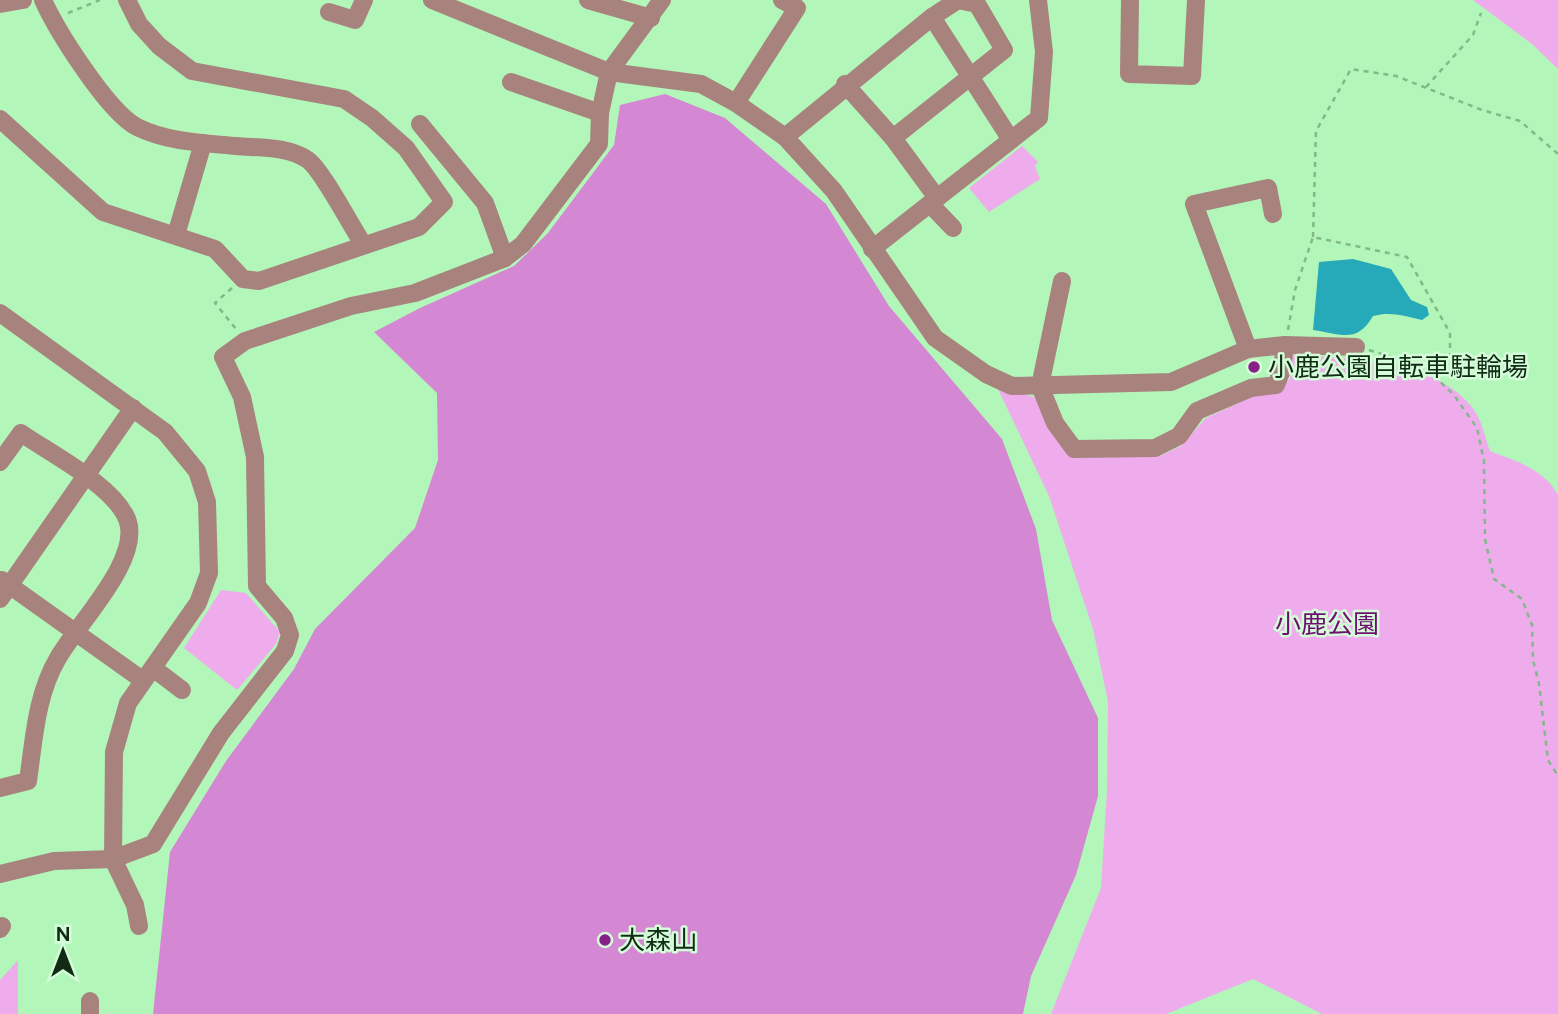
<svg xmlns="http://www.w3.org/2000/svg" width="1558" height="1014" font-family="Figtree,'Noto Sans JP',sans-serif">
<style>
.green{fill:#eeacec}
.forest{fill:#d487d3}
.water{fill:#26a9b9}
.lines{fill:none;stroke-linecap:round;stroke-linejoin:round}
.path{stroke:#82b988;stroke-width:2.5;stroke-dasharray:5 5;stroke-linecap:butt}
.minor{stroke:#a8837d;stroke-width:18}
.poi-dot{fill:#862088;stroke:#d4fcd8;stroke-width:2.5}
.labels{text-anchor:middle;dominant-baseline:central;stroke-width:5;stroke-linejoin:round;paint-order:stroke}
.poi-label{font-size:26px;fill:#112b15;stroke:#d4fcd8;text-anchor:start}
.park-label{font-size:26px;fill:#6e0f70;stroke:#d4fcd8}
</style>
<rect width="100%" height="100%" fill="#b3f6ba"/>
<g class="green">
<path d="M 1473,0 L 1558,0 L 1558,69 L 1532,44 Z"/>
<path d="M 1022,146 L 1038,162 L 1035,166 L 1040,179 L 989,212 L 969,188 Z"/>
<path d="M 1292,355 C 1348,358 1438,359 1474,410 C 1482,421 1485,438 1490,451 C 1516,461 1544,469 1558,495 L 1558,1014 L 1322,1014 L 1253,979 L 1166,1014 L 1051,1014 L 1101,888 L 1107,790 L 1108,702 L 1093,629 L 1049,496 L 997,387 L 1034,397 L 1071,457 L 1160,456 L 1181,446 L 1206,418 L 1254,396 L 1273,394 L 1290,379 Z"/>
<path d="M 221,590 L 246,593 L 280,632 L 276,644 L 237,690 L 184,648 Z"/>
<path d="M 18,960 L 18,1014 L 0,1014 L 0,980 Z"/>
</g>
<path class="forest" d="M 665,94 L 725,118 L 826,204 L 889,306 L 1002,439 L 1036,529 L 1052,620 L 1098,718 L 1098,796 L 1076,875 L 1031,976 L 1023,1014 L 153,1014 L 170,852 L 226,761 L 294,669 L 315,629 L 415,528 L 438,460 L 437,393 L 374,332 L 420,308 L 514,266 L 548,233 L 614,145 L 620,105 Z"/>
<path class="water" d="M 1353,259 L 1391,269 L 1411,300 L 1427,307 L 1429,315 L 1422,320 C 1406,316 1390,311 1373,316 C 1357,344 1341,334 1313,330 L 1319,262 Z"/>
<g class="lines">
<g class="path">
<path d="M 68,13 L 100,0"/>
<path d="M 1426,87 L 1473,35 L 1481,13"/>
<path d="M 1313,237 L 1316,131 L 1351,69 L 1396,76 L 1482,110 L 1520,121 L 1558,154"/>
<path d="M 232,288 L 215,303 L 236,329"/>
<path d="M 1288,330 L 1295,290 L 1313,237 L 1407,257 L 1450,333 L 1450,360 L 1434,376"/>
<path d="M 1369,350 L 1409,362 L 1434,376 L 1454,395 L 1477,428 L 1484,461 L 1485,539 L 1494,579 L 1522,599 L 1532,625 L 1533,660 L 1539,684 L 1548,760 L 1558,776"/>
</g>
<g class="minor">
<path d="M 43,0 C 57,31 108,112 137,127 C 167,142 203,143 236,146 C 259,148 288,146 308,160 C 322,170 351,226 363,244"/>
<path d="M 432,0 L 609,72 L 701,84 L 736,103 L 785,137 L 834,191 L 935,338 L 986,374 L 1012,386 L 1171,382 L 1248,349 L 1285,345 L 1356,347"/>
<path d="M 588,0 L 651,18"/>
<path d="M 1130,0 L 1129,74 L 1192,76 L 1196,0"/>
<path d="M 0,4 L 23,0"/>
<path d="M 329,12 L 355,20 L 364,0"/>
<path d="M 932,17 L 1011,140"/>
<path d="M 511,82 L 600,113"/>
<path d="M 845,84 L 893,138 L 937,198"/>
<path d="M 736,103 L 797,8 L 782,0"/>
<path d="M 0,119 L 103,212 L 215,249 L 243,279 L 259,281 L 419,227 L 444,202 L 406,148 L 372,118 L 344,99 L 192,71 L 159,46 L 139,24 L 127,0"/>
<path d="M 420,124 L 485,203 L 505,258"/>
<path d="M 785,137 L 932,17 L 958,0 L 977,4 L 1004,50 L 893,138"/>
<path d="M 931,205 L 953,228"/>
<path d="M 176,235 L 203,143"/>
<path d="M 872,249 L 1039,118 L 1044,52 L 1038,0"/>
<path d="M 1062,281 L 1040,386 L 1055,423 L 1074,449 L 1155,448 L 1179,436 L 1197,411 L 1251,388 L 1276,385 L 1282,370 L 1285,345"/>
<path d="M 0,313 L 165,432 L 197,471 L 207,502 L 209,573 L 198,603 L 128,703 L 114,752 L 113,859 L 135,905 L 139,926"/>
<path d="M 1248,349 L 1194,204 L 1268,188 L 1273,214"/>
<path d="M 0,462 L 21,433 C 51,454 113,485 127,519 C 143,559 77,624 58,658 C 36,695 34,740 28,781 L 0,788"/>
<path d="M 2,580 L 141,679"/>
<path d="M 0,599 L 133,408"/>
<path d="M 153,668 L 182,690"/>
<path d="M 0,874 L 54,861 L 113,859 L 153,844 L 221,733 L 285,651 L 290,635 L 284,618 L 257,586 L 255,457 L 242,397 L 223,357 L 245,341 L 351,306 L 415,293 L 505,258 L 523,244 L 599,144 L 600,113 L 609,72 L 662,0"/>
<path d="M 0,929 L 2,926"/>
<path d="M 90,1014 L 90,1001"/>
</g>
</g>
<g class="poi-dot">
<circle cx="1254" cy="367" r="7"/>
<circle cx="605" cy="940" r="7"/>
</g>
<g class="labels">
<g class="poi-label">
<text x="1268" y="367">小鹿公園自転車駐輪場</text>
<text x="619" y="940">大森山</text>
</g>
<g class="park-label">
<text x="1327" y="624">小鹿公園</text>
</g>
</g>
<g transform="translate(63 951)" stroke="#d4fcd8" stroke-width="5" paint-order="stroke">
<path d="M0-5L12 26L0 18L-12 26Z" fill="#112b15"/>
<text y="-10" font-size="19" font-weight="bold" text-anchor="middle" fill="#112b15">N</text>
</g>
</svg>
